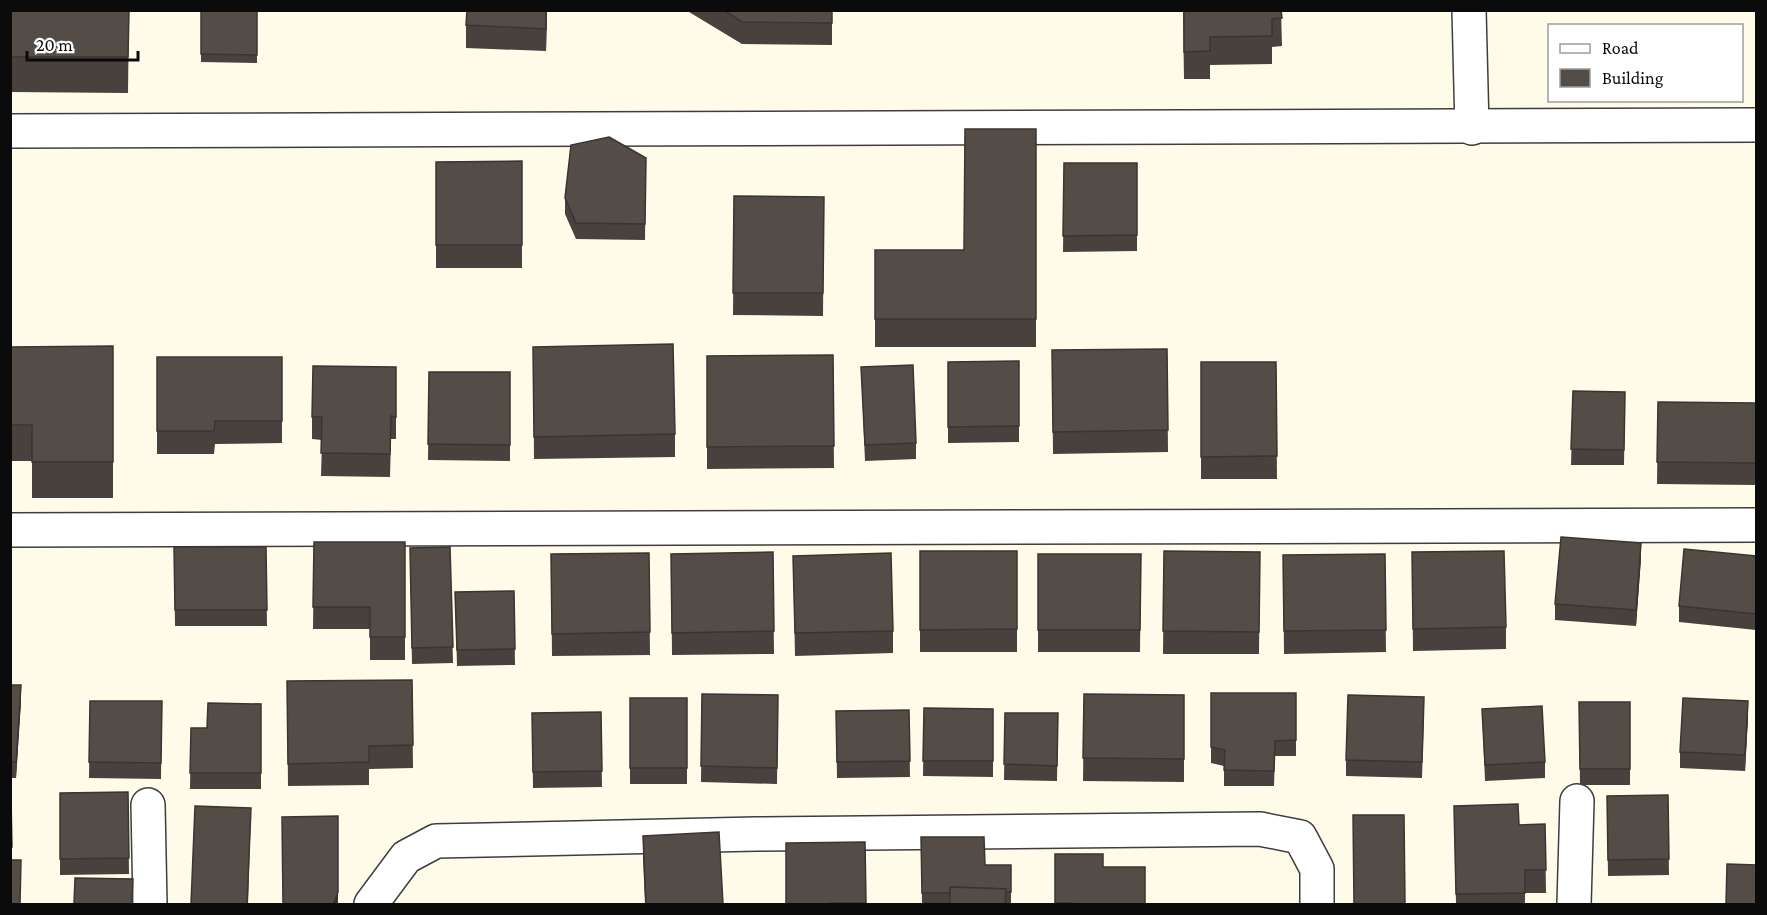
<svg xmlns="http://www.w3.org/2000/svg" width="1767" height="915" font-family="'Crimson Pro',serif">
<style>
.lines{fill:none;stroke-linecap:round;stroke-linejoin:round}
.minor-casing{stroke:#3e3e3e;stroke-width:36}
.minor{stroke:#fff;stroke-width:33}
.wall{fill:#48413d}
.shaded-wall{fill:#3b3532}
.building{fill:#544c47;stroke:#3b3532;stroke-width:1.5}
</style>
<rect width="100%" height="100%" fill="#fffbe9"/>
<g class="lines">
<g class="minor-casing">
<g id="minor">
<path d="M 1469,10 L 1472,128"/>
<path d="M 10,131 L 1756,125"/>
<path d="M 10,530 L 1756,525"/>
<path d="M 148,805 L 150,904"/>
<path d="M 371,904 L 406,857 L 436,841 L 756,834 L 1260,829 L 1300,837 L 1317,869 L 1317,904"/>
<path d="M 1574,904 L 1577,801"/>
</g>
</g>
<use href="#minor" class="minor"/>
</g>
<g class="wall">
<path d="M 10,10 L 129,10 L 128,93 L 10,92 Z"/>
<path d="M 201,10 L 257,10 L 257,63 L 201,62 Z"/>
<path d="M 547,10 L 546,51 L 466,48 L 466,25 Z"/>
<path d="M 689,10 L 832,10 L 832,45 L 742,44 L 689,12 Z"/>
<path d="M 1183,10 L 1281,10 L 1282,46 L 1272,47 L 1272,64 L 1210,65 L 1210,79 L 1184,79 Z"/>
<path d="M 1036,129 L 1036,347 L 875,347 L 875,250 L 964,250 Z"/>
<path d="M 646,158 L 645,240 L 576,239 L 565,214 L 565,198 Z"/>
<path d="M 522,161 L 522,268 L 436,268 L 436,162 Z"/>
<path d="M 1064,163 L 1137,163 L 1137,251 L 1063,252 Z"/>
<path d="M 734,196 L 824,197 L 823,316 L 733,315 Z"/>
<path d="M 113,346 L 113,498 L 32,498 L 32,461 L 10,461 L 10,347 Z"/>
<path d="M 533,347 L 675,434 L 675,457 L 534,459 Z"/>
<path d="M 1167,349 L 1168,452 L 1053,454 L 1052,350 Z"/>
<path d="M 833,355 L 834,468 L 707,469 L 707,356 Z"/>
<path d="M 157,357 L 282,357 L 282,443 L 215,444 L 214,454 L 157,454 Z"/>
<path d="M 1019,361 L 1019,442 L 948,443 L 948,362 Z"/>
<path d="M 1201,362 L 1276,362 L 1277,479 L 1201,479 Z"/>
<path d="M 396,367 L 396,439 L 391,439 L 390,477 L 321,476 L 322,440 L 312,439 L 312,417 Z"/>
<path d="M 861,367 L 916,443 L 916,459 L 865,461 Z"/>
<path d="M 429,372 L 510,372 L 510,461 L 428,460 Z"/>
<path d="M 1573,391 L 1625,392 L 1624,465 L 1571,465 Z"/>
<path d="M 1658,402 L 1756,403 L 1756,485 L 1657,484 Z"/>
<path d="M 314,542 L 405,542 L 405,660 L 370,660 L 370,629 L 313,629 Z"/>
<path d="M 174,547 L 266,547 L 267,626 L 175,626 Z"/>
<path d="M 450,547 L 453,663 L 412,664 L 410,548 Z"/>
<rect x="920" y="551" width="97" height="101"/>
<path d="M 1164,551 L 1260,552 L 1259,654 L 1163,654 Z"/>
<path d="M 773,552 L 774,654 L 672,655 L 671,554 Z"/>
<path d="M 1412,552 L 1506,627 L 1506,649 L 1413,651 Z"/>
<path d="M 649,553 L 650,655 L 552,656 L 551,554 Z"/>
<path d="M 1038,554 L 1141,554 L 1140,652 L 1038,652 Z"/>
<path d="M 1385,554 L 1386,652 L 1284,654 L 1283,555 Z"/>
<path d="M 793,556 L 893,631 L 893,653 L 795,656 Z"/>
<path d="M 1756,556 L 1756,630 L 1679,622 L 1679,606 Z"/>
<path d="M 1641,558 L 1636,626 L 1555,620 L 1555,604 Z"/>
<path d="M 514,591 L 515,665 L 457,666 L 455,592 Z"/>
<path d="M 412,680 L 413,768 L 369,769 L 369,785 L 288,786 L 287,681 Z"/>
<path d="M 10,685 L 21,701 L 16,778 L 10,778 Z"/>
<path d="M 1211,693 L 1296,693 L 1296,756 L 1275,756 L 1274,786 L 1224,786 L 1224,766 L 1211,763 Z"/>
<path d="M 702,694 L 778,695 L 777,784 L 701,782 Z"/>
<path d="M 1084,694 L 1184,695 L 1184,782 L 1083,781 Z"/>
<rect x="630" y="698" width="57" height="86"/>
<path d="M 90,701 L 162,701 L 161,779 L 89,778 Z"/>
<path d="M 1579,702 L 1630,702 L 1630,785 L 1580,785 Z"/>
<path d="M 261,704 L 261,789 L 190,789 L 191,728 L 207,728 Z"/>
<path d="M 924,708 L 993,709 L 993,777 L 923,776 Z"/>
<path d="M 1482,709 L 1545,762 L 1545,778 L 1485,781 Z"/>
<path d="M 909,710 L 910,777 L 837,778 L 836,711 Z"/>
<path d="M 601,712 L 602,787 L 533,788 L 532,713 Z"/>
<path d="M 1005,713 L 1058,713 L 1057,781 L 1004,780 Z"/>
<path d="M 1424,713 L 1422,778 L 1346,776 L 1346,760 Z"/>
<path d="M 1748,717 L 1745,771 L 1680,768 L 1680,752 Z"/>
<path d="M 128,792 L 129,874 L 60,875 L 60,793 Z"/>
<path d="M 1668,795 L 1669,875 L 1608,876 L 1607,796 Z"/>
<path d="M 10,800 L 12,860 L 10,904 Z"/>
<path d="M 1454,806 L 1519,825 L 1545,824 L 1546,893 L 1525,893 L 1525,904 L 1456,904 Z"/>
<path d="M 643,836 L 723,904 L 645,904 L 643,858 Z"/>
<path d="M 921,837 L 985,865 L 1011,865 L 1011,904 L 922,904 Z"/>
<path d="M 865,842 L 866,904 L 786,904 Z"/>
<path d="M 1055,854 L 1103,867 L 1145,904 L 1055,904 Z"/>
</g>
<g class="shaded-wall">
<path d="M 546,10 L 547,10 L 546,51 Z"/>
<path d="M 1641,543 L 1641,558 L 1636,626 L 1636,610 Z"/>
<path d="M 21,685 L 21,701 L 16,778 L 16,762 Z"/>
<path d="M 1748,701 L 1748,717 L 1745,771 L 1745,755 Z"/>
<path d="M 251,808 L 248,904 L 247,904 Z"/>
<path d="M 338,892 L 338,904 L 333,904 Z"/>
</g>
<g class="building">
<path d="M 10,10 L 129,10 L 128,57 L 10,57 Z"/>
<path d="M 201,10 L 257,10 L 257,55 L 201,54 Z"/>
<path d="M 467,10 L 546,10 L 546,29 L 466,25 Z"/>
<path d="M 723,10 L 832,10 L 832,23 L 742,22 Z"/>
<path d="M 1184,10 L 1281,10 L 1282,18 L 1272,19 L 1272,36 L 1210,37 L 1210,51 L 1184,52 Z"/>
<path d="M 965,129 L 1036,129 L 1036,319 L 875,319 L 875,250 L 964,250 Z"/>
<path d="M 609,137 L 646,158 L 645,224 L 576,223 L 565,198 L 571,145 Z"/>
<path d="M 522,161 L 522,245 L 436,245 L 436,162 Z"/>
<path d="M 1064,163 L 1137,163 L 1137,235 L 1063,236 Z"/>
<path d="M 734,196 L 824,197 L 823,293 L 733,293 Z"/>
<path d="M 673,344 L 675,434 L 534,437 L 533,347 Z"/>
<path d="M 113,346 L 113,462 L 32,462 L 32,425 L 10,425 L 10,347 Z"/>
<path d="M 1167,349 L 1168,430 L 1053,432 L 1052,350 Z"/>
<path d="M 833,355 L 834,446 L 707,447 L 707,356 Z"/>
<path d="M 157,357 L 282,357 L 282,421 L 215,421 L 214,431 L 157,431 Z"/>
<path d="M 1019,361 L 1019,426 L 948,427 L 948,362 Z"/>
<path d="M 1201,362 L 1276,362 L 1277,456 L 1201,457 Z"/>
<path d="M 913,365 L 916,443 L 865,445 L 861,367 Z"/>
<path d="M 313,366 L 396,367 L 396,417 L 391,416 L 390,454 L 321,453 L 322,417 L 312,417 Z"/>
<path d="M 429,372 L 510,372 L 510,445 L 428,444 Z"/>
<path d="M 1573,391 L 1625,392 L 1624,450 L 1571,449 Z"/>
<path d="M 1658,402 L 1756,403 L 1756,463 L 1657,462 Z"/>
<path d="M 1561,537 L 1641,543 L 1636,610 L 1555,604 Z"/>
<path d="M 314,542 L 405,542 L 405,637 L 370,637 L 370,607 L 313,607 Z"/>
<path d="M 174,547 L 266,547 L 267,610 L 175,610 Z"/>
<path d="M 450,547 L 453,647 L 412,648 L 410,548 Z"/>
<path d="M 1684,549 L 1756,556 L 1756,614 L 1679,606 Z"/>
<path d="M 920,551 L 1017,551 L 1017,629 L 920,630 Z"/>
<path d="M 1164,551 L 1260,552 L 1259,632 L 1163,631 Z"/>
<path d="M 1504,551 L 1506,627 L 1413,629 L 1412,552 Z"/>
<path d="M 773,552 L 774,631 L 672,633 L 671,554 Z"/>
<path d="M 649,553 L 650,632 L 552,634 L 551,554 Z"/>
<path d="M 891,553 L 893,631 L 795,633 L 793,556 Z"/>
<path d="M 1038,554 L 1141,554 L 1140,630 L 1038,630 Z"/>
<path d="M 1385,554 L 1386,630 L 1284,631 L 1283,555 Z"/>
<path d="M 514,591 L 515,649 L 457,650 L 455,592 Z"/>
<path d="M 412,680 L 413,745 L 369,746 L 369,762 L 288,764 L 287,681 Z"/>
<path d="M 10,685 L 21,685 L 16,762 L 10,762 Z"/>
<path d="M 1211,693 L 1296,693 L 1296,740 L 1275,741 L 1274,771 L 1224,770 L 1225,750 L 1211,747 Z"/>
<path d="M 702,694 L 778,695 L 777,768 L 701,766 Z"/>
<path d="M 1084,694 L 1184,695 L 1184,759 L 1083,758 Z"/>
<path d="M 1348,695 L 1424,697 L 1422,762 L 1346,760 Z"/>
<rect x="630" y="698" width="57" height="70"/>
<path d="M 1683,698 L 1748,701 L 1745,755 L 1680,752 Z"/>
<path d="M 90,701 L 162,701 L 161,763 L 89,762 Z"/>
<path d="M 1579,702 L 1630,702 L 1630,769 L 1580,769 Z"/>
<path d="M 208,703 L 261,704 L 261,773 L 190,773 L 191,728 L 207,728 Z"/>
<path d="M 1542,706 L 1545,762 L 1485,765 L 1482,709 Z"/>
<path d="M 924,708 L 993,709 L 993,761 L 923,761 Z"/>
<path d="M 909,710 L 910,761 L 837,762 L 836,711 Z"/>
<path d="M 601,712 L 602,771 L 533,772 L 532,713 Z"/>
<path d="M 1005,713 L 1058,713 L 1057,766 L 1004,764 Z"/>
<path d="M 128,792 L 129,858 L 60,859 L 60,793 Z"/>
<path d="M 1668,795 L 1669,859 L 1608,860 L 1607,796 Z"/>
<path d="M 10,800 L 11,800 L 12,847 L 10,847 Z"/>
<path d="M 1518,804 L 1519,825 L 1545,824 L 1546,870 L 1525,870 L 1525,893 L 1456,894 L 1454,806 Z"/>
<path d="M 195,806 L 251,808 L 247,904 L 191,904 Z"/>
<path d="M 1353,815 L 1404,815 L 1405,904 L 1354,904 Z"/>
<path d="M 338,816 L 338,892 L 333,904 L 283,904 L 282,817 Z"/>
<path d="M 719,832 L 723,904 L 646,904 L 643,836 Z"/>
<path d="M 921,837 L 984,837 L 985,865 L 1011,865 L 1011,892 L 1005,892 L 1006,889 L 950,887 L 950,893 L 922,893 Z"/>
<path d="M 865,842 L 866,903 L 831,903 L 831,904 L 786,904 L 786,843 Z"/>
<path d="M 1055,854 L 1103,854 L 1103,867 L 1145,867 L 1145,904 L 1072,904 L 1072,903 L 1055,903 Z"/>
<path d="M 10,860 L 21,860 L 20,904 L 10,904 Z"/>
<path d="M 1727,864 L 1756,865 L 1756,904 L 1726,904 Z"/>
<path d="M 75,878 L 133,879 L 132,904 L 74,904 Z"/>
<path d="M 950,887 L 1006,889 L 1005,904 L 950,904 Z"/>
</g>
<rect width="1767" height="915" fill="none" stroke="#0b0b0b" stroke-width="24"/>
<rect x="1548" y="24" width="195" height="78" fill="#ffffff" stroke="#9d9d9d" stroke-width="1.5"/>
<rect x="1560" y="44" width="30" height="9" fill="#ffffff" stroke="#9d9d9d" stroke-width="1.5"/>
<text x="1602" y="54" font-size="18" fill="#0b0b0b">Road</text>
<rect x="1560" y="69" width="30" height="18" fill="#544c47" stroke="#9d9d9d" stroke-width="1.5"/>
<text x="1602" y="84" font-size="18" fill="#0b0b0b">Building</text>
<path d="M27 51v9h111v-9" fill="none" stroke="#0b0b0b" stroke-width="3"/>
<text x="36" y="51" font-size="18" fill="#0b0b0b" stroke="#ffffff" stroke-width="4.5" paint-order="stroke">20 m</text>
</svg>
